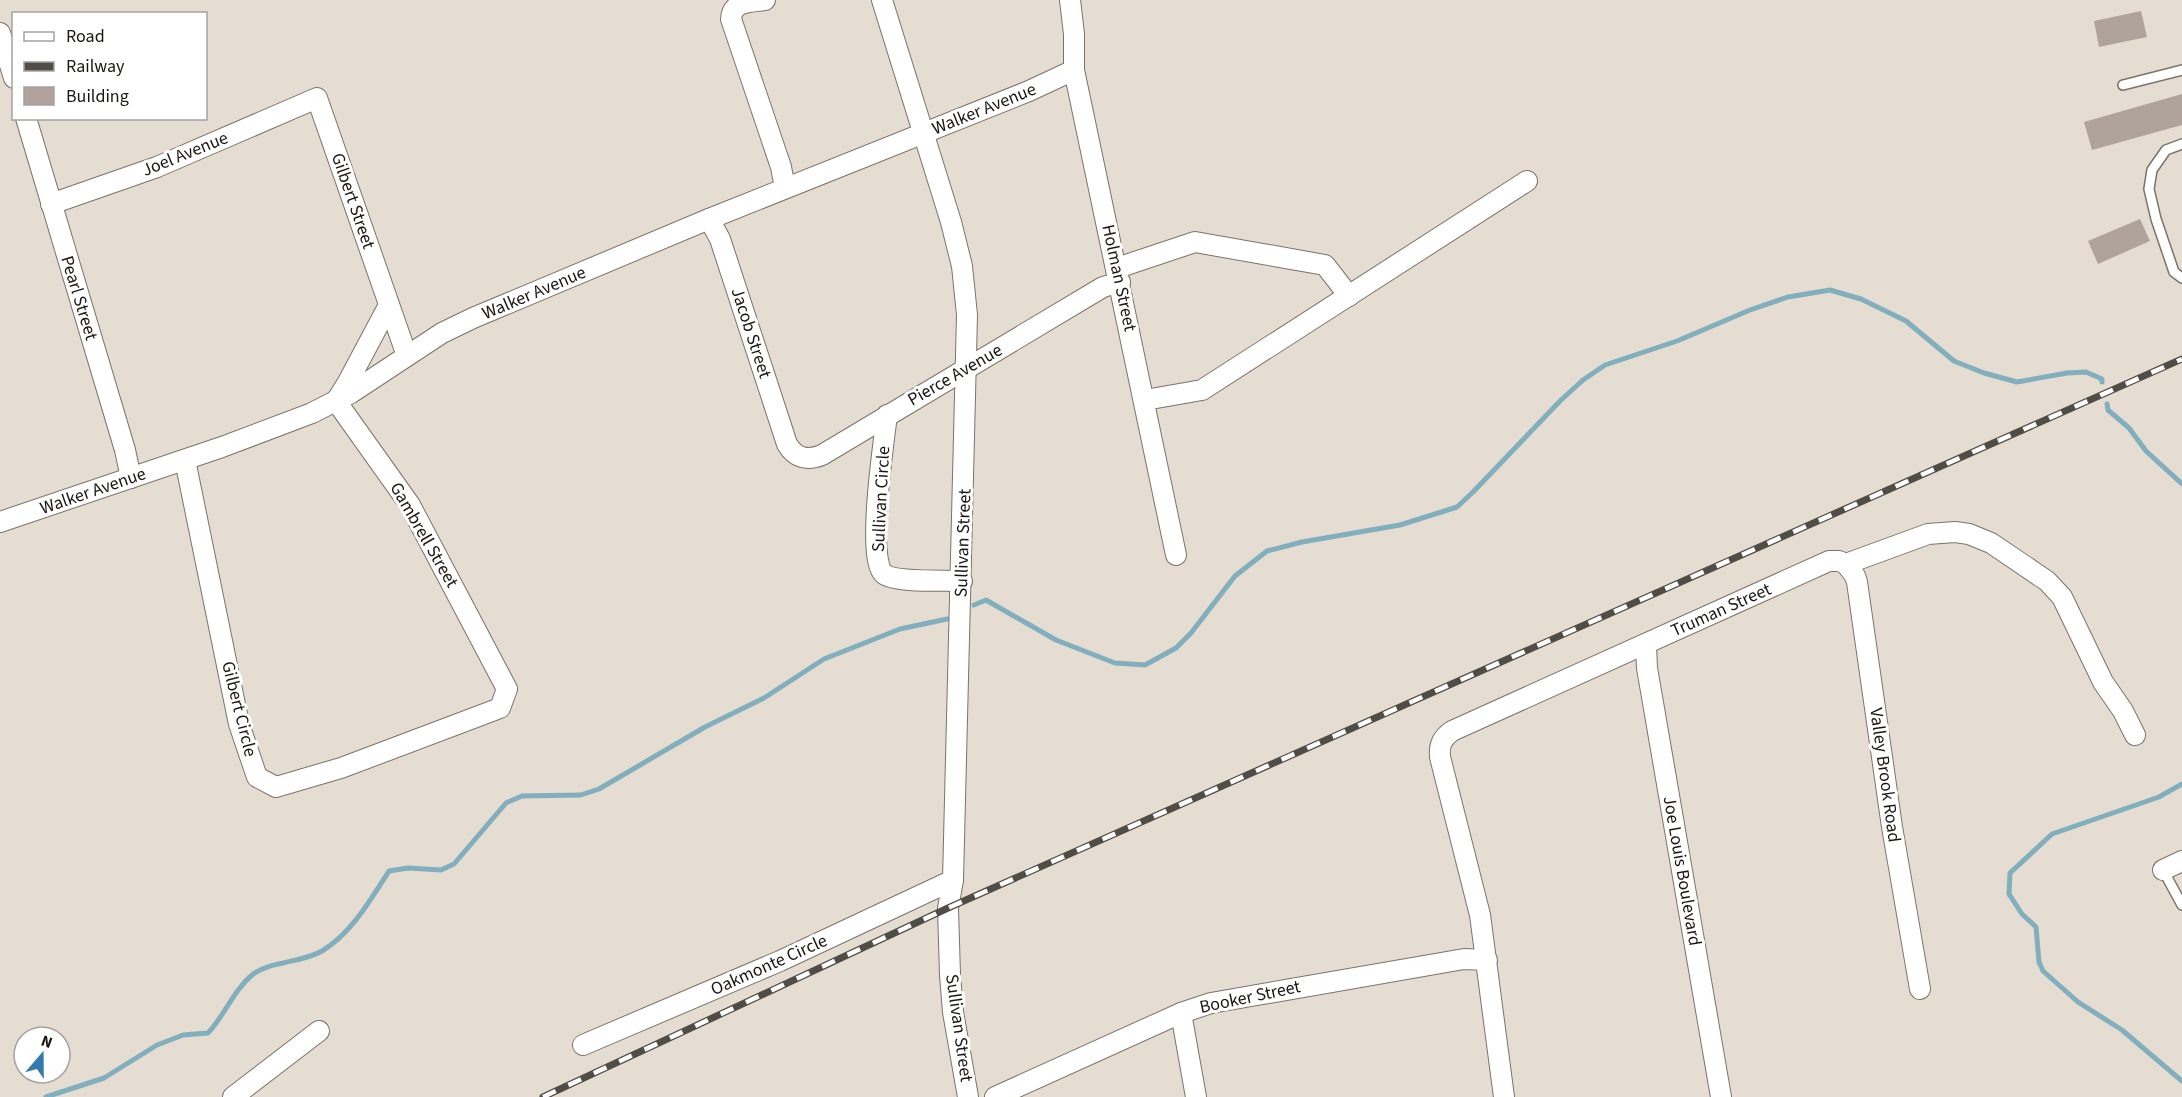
<svg xmlns="http://www.w3.org/2000/svg" width="2182" height="1097" font-family="'Source Sans 3',sans-serif">
<style>
.lines{fill:none;stroke-linecap:round;stroke-linejoin:round}
.stream{stroke:#81afbd;stroke-width:5}
.building{fill:#b0a39c}
.service-casing{stroke:#7b7369;stroke-width:12}
.minor-casing{stroke:#7b7369;stroke-width:22}
.service{stroke:#fff;stroke-width:9}
.minor{stroke:#fff;stroke-width:20}
.rail-casing{stroke:#514c46;stroke-width:7}
.rail{stroke:#fff;stroke-width:4.5;stroke-dasharray:14;stroke-linecap:butt}
.labels{text-anchor:middle;dominant-baseline:central;stroke-width:6;stroke-linejoin:round;paint-order:stroke}
.street-label{font-size:18px;fill:#1a1713;stroke:#fff}
</style>
<rect width="100%" height="100%" fill="#e6ddd2"/>
<g class="lines">
<g class="stream">
<path d="M 2107,404 L 2108,410 L 2129,428 L 2146,451 L 2182,484"/>
<path d="M 974,605 L 986,600 L 1056,640 L 1115,663 L 1145,665 L 1176,648 L 1191,633 L 1235,576 L 1267,551 L 1302,542 L 1400,525 L 1457,507 L 1473,492 L 1561,400 L 1583,380 L 1605,365 L 1677,341 L 1750,310 L 1788,297 L 1830,290 L 1861,299 L 1906,321 L 1954,361 L 1984,373 L 2017,382 L 2067,373 L 2086,372 L 2102,379 L 2102,382"/>
<path d="M 2182,784 L 2159,797 L 2052,834 L 2010,873 L 2009,894 L 2022,914 L 2036,927 L 2039,962 L 2043,971 L 2078,1002 L 2122,1030 L 2182,1081"/>
<path d="M 46,1097 L 104,1078 L 157,1045 L 183,1035 L 208,1033 C 225,1015 233,991 252,975 C 269,961 302,963 322,951 C 351,934 371,899 389,871 L 408,868 L 441,870 L 454,864 L 506,803 L 522,796 L 581,795 L 599,789 L 705,727 L 764,698 L 824,659 L 900,629 L 947,619"/>
</g>
</g>
<g class="building">
<path d="M 2141,11 L 2147,37 L 2099,47 L 2094,21 Z"/>
<path d="M 2182,94 L 2182,125 L 2092,150 L 2084,122 Z"/>
<path d="M 2140,219 L 2150,241 L 2098,264 L 2088,241 Z"/>
</g>
<g class="lines">
<g class="service-casing">
<g id="service">
<path d="M 2123,85 L 2182,70"/>
<path d="M 2182,144 L 2166,150 L 2152,170 L 2149,189 L 2156,219 L 2174,272 L 2182,278"/>
<path d="M 2163,870 L 2182,905"/>
</g>
</g>
<g class="minor-casing">
<g id="minor">
<path d="M 765,0 C 750,2 732,1 731,19 L 781,167 L 785,188"/>
<path d="M 882,0 L 951,222 L 962,266 L 967,315 L 953,880 L 948,908 L 950,975 L 953,1012 L 968,1097"/>
<path d="M 1070,0 L 1074,34 L 1074,70 L 1176,555"/>
<path d="M 0,33 L 14,78"/>
<path d="M 26,118 L 125,450 L 131,478"/>
<path d="M 51,204 L 157,167 L 317,98 L 407,356"/>
<path d="M 709,219 L 720,239 L 787,444 C 795,458 807,461 822,455 L 1103,287 L 1120,282"/>
<path d="M 1117,268 L 1195,242 L 1325,265 L 1349,296"/>
<path d="M 1145,400 L 1202,390 L 1527,181"/>
<path d="M 887,415 C 884,440 866,560 884,574 C 896,583 945,580 962,581"/>
<path d="M 185,460 L 239,724 L 257,777 L 276,787 L 341,768 L 500,708 L 507,689 L 410,505 L 336,401 L 348,382 L 389,305"/>
<path d="M 0,522 L 222,447 L 312,413 L 351,393 L 442,333 L 473,318 L 709,219 L 1029,91 L 1074,70"/>
<path d="M 1846,564 L 1855,576 L 1857,582 L 1892,827 L 1920,989"/>
<path d="M 1646,646 L 1647,668 L 1721,1097"/>
<path d="M 2163,870 L 2182,861"/>
<path d="M 1181,1013 L 1196,1097"/>
<path d="M 583,1045 L 780,961 L 953,880"/>
<path d="M 233,1097 L 319,1031"/>
<path d="M 995,1097 L 1181,1013 L 1211,1003 L 1464,959 L 1487,960"/>
<path d="M 1504,1097 L 1480,915 L 1440,757 C 1439,745 1442,738 1452,731 L 1829,561 L 1839,561 L 1846,564 L 1928,534 L 1955,532 L 1969,534 L 1991,543 L 2047,581 L 2062,597 L 2103,682 L 2123,711 L 2135,735"/>
</g>
</g>
<use href="#service" class="service"/>
<use href="#minor" class="minor"/>
<g class="rail-casing">
<path id="rail" d="M 543,1097 L 948,908 L 2182,359"/>
</g>
<use href="#rail" class="rail"/>
</g>
<g class="labels">
<g class="street-label">
<text transform="translate(984 109) rotate(-22)">Walker Avenue</text>
<text transform="translate(185 154) rotate(-22)">Joel Avenue</text>
<text transform="translate(353 201) rotate(71)">Gilbert Street</text>
<text transform="translate(1119 278) rotate(78)">Holman Street</text>
<text transform="translate(534 293) rotate(-23)">Walker Avenue</text>
<text transform="translate(79 298) rotate(73)">Pearl Street</text>
<text transform="translate(751 333) rotate(72)">Jacob Street</text>
<text transform="translate(955 375) rotate(-30)">Pierce Avenue</text>
<text transform="translate(93 491) rotate(-19)">Walker Avenue</text>
<text transform="translate(881 499) rotate(-87)">Sullivan Circle</text>
<text transform="translate(424 535) rotate(60)">Gambrell Street</text>
<text transform="translate(963 543) rotate(-88)">Sullivan Street</text>
<text transform="translate(1721 610) rotate(-24)">Truman Street</text>
<text transform="translate(239 709) rotate(76)">Gilbert Circle</text>
<text transform="translate(1885 775) rotate(82)">Valley Brook Road</text>
<text transform="translate(1682 871) rotate(80)">Joe Louis Boulevard</text>
<text transform="translate(769 965) rotate(-24)">Oakmonte Circle</text>
<text transform="translate(1250 997) rotate(-12)">Booker Street</text>
<text transform="translate(959 1028) rotate(82)">Sullivan Street</text>
</g>
</g>
<rect x="12" y="12" width="195" height="108" fill="#ffffff" stroke="#a3a2a1" stroke-width="1.5"/>
<rect x="24" y="32" width="30" height="9" fill="#ffffff" stroke="#a3a2a1" stroke-width="1.5"/>
<text x="66" y="42" font-size="18" fill="#1a1713">Road</text>
<rect x="24" y="62" width="30" height="9" fill="#514c46" stroke="#a3a2a1" stroke-width="1.5"/>
<text x="66" y="72" font-size="18" fill="#1a1713">Railway</text>
<rect x="24" y="87" width="30" height="18" fill="#b0a39c" stroke="#a3a2a1" stroke-width="1.5"/>
<text x="66" y="102" font-size="18" fill="#1a1713">Building</text>
<g transform="translate(42 1055) rotate(20)"><circle r="28" fill="#ffffff" stroke="#a3a2a1" stroke-width="1.5"/>
<path d="M0-4.5L10 22L0 15L-10 22Z" fill="#337aaf"/>
<text y="-9" font-size="16" font-weight="bold" text-anchor="middle" fill="#1a1713">N</text>
</g>
</svg>
